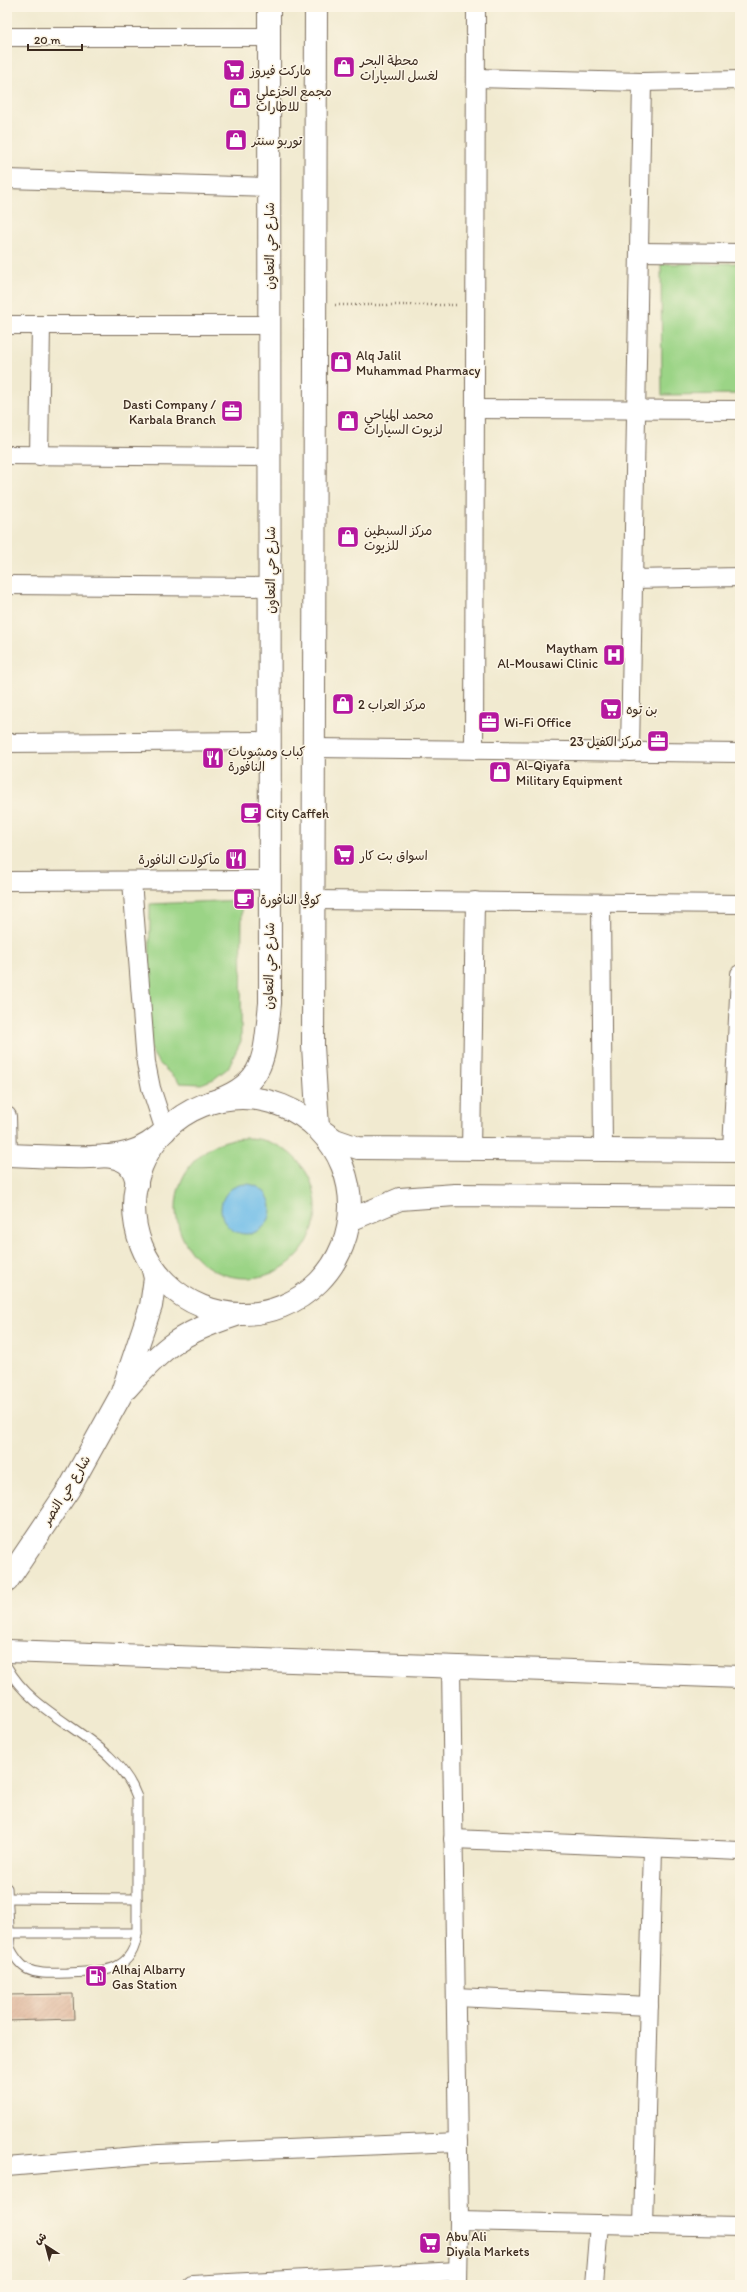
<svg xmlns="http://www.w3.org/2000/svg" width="747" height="2292" font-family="Itim,'Playpen Sans Arabic',sans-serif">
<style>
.grass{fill:#9bd486;stroke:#6b7f52}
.water{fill:#6fbde9;stroke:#557484}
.building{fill:url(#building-hatch)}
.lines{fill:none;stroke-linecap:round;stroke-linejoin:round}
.service-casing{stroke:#7b6d5c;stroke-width:11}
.minor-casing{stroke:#7b6d5c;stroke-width:20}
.tertiary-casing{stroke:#7b6d5c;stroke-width:24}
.secondary-casing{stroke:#7b6d5c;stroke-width:24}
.primary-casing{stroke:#7b6d5c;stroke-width:24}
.path{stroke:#7b6d5c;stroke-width:2.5;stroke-dasharray:1 3;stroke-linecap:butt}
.service{stroke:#fff;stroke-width:9}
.minor{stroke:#fff;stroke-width:18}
.tertiary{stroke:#fff;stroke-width:22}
.secondary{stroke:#fff;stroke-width:22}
.primary{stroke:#fff;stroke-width:22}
.labels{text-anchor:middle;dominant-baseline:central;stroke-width:3;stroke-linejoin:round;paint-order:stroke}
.poi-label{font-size:13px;fill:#3b2a1e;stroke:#fcf5e5;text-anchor:start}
.street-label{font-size:13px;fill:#3b2a1e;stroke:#fcf5e5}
</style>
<defs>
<pattern id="building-hatch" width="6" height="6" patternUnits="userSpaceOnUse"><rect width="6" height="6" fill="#deb195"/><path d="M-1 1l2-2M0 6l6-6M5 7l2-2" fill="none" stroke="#bf9880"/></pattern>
</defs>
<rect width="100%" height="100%" fill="#fcf5e5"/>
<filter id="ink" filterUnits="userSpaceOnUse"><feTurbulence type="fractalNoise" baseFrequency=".025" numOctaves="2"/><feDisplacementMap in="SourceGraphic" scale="8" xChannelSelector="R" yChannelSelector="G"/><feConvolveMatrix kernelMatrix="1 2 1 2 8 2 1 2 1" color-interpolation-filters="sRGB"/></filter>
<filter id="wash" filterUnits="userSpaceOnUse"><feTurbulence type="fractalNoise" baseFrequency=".012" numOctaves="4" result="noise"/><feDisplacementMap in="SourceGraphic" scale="16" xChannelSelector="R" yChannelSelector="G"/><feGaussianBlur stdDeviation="0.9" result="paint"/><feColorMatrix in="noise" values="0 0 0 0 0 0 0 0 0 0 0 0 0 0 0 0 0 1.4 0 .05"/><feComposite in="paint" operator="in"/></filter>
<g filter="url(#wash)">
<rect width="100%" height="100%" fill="#f1ead0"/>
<g class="grass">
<path d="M 740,263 L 740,394 L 662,395 L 661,264 Z"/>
<path d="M 242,900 L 241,1041 L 228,1068 L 214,1079 L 201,1084 L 180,1083 L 158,1062 L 149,1047 L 150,904 Z"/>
<circle cx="246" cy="1208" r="70"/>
</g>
<circle class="water" cx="246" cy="1209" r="25"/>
<g id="blocks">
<path class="building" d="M 73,1994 L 74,2019 L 7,2021 L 7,1995 Z"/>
</g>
</g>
<g filter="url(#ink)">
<use href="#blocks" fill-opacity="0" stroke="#7b6d5c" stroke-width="1"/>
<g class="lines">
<g class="service-casing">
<g id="service">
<path d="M 7,1667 C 37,1722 115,1736 137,1797 L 137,1933 C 133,1975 99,1971 67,1973 C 54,1973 39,1975 27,1969 C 19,1964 14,1956 10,1948 L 7,1888"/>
<path d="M 7,1898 L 137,1899"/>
<path d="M 8,1933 L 137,1933"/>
</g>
</g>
<g class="minor-casing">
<g id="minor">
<path d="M 7,37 L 269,37"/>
<path d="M 477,78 L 642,82 L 740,80"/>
<path d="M 7,179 L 269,187"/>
<path d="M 639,252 L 740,253"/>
<path d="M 7,325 L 269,325"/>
<path d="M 476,409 L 740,410"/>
<path d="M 7,455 L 270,457"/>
<path d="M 39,456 L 41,325"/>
<path d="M 633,579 L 740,577"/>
<path d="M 7,585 L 270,587"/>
<path d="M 7,743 L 270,741"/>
<path d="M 314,748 L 740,753"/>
<path d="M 474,750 L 476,7"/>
<path d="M 630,752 L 642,82"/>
<path d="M 7,881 L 270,880"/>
<path d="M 132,881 L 146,1063 L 151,1088 L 165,1131"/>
<path d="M 313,900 L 740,904"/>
<path d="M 601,903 L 603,1151"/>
<path d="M 7,1116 L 8,1155"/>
<path d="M 471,1150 L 475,901"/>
<path d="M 732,1151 L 740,974"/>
<path d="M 451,1667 L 459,2221 L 458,2285"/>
<path d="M 453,1839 L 740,1851"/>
<path d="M 456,1997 L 649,2006"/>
<path d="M 7,2167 L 159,2154 L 458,2142"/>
<path d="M 459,2221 L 740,2227"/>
<path d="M 643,2225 L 653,1848"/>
<path d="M 192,2285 L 458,2271"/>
<path d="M 594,2285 L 599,2224"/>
</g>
</g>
<g class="tertiary-casing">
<path id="tertiary" d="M 7,1651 L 740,1677"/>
</g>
<g class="secondary-casing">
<g id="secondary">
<path d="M 318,1128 L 335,1140 L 358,1148 L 740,1151"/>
<path d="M 7,1155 C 41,1156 100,1161 130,1152 C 144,1148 154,1140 165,1131"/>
<path d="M 105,1156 C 124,1158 134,1164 137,1184"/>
<path d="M 350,1220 L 400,1199 L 455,1195 L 740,1197"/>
</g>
</g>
<g class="primary-casing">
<g id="primary">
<path d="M 316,7 L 313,1046 L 318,1128"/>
<circle cx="242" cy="1206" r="108"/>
<path d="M 209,1103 C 267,1085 264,1058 270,1003 L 269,7"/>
<path d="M 127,1388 C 165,1345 181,1333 236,1315"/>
<path d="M 7,1581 L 69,1489 L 121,1395 L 151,1306 L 155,1278 L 152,1266"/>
</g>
</g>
<path class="path" d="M 335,305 L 458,305"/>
<use href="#service" class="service"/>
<use href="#minor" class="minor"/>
<use href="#tertiary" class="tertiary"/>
<use href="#secondary" class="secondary"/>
<use href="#primary" class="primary"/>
</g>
</g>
<defs>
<g id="shop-square" transform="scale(1.15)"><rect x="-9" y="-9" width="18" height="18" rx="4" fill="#b5179e" stroke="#fcf5e5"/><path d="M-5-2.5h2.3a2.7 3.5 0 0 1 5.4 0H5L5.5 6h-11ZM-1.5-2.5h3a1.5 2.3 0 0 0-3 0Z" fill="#fff"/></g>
<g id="supermarket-square" transform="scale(1.15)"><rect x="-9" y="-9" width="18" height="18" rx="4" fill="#b5179e" stroke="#fcf5e5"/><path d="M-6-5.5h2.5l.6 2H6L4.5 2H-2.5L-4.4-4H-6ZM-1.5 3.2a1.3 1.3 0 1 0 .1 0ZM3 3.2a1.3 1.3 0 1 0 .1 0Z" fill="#fff"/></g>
<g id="office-square" transform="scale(1.15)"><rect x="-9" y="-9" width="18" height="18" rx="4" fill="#b5179e" stroke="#fcf5e5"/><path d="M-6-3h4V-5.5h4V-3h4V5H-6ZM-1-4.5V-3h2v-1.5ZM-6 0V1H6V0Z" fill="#fff"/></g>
<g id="hospital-square" transform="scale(1.15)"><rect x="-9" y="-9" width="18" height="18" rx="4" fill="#b5179e" stroke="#fcf5e5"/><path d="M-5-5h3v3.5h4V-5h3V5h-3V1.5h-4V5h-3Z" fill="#fff"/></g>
<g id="restaurant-square" transform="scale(1.15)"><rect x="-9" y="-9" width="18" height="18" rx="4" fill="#b5179e" stroke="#fcf5e5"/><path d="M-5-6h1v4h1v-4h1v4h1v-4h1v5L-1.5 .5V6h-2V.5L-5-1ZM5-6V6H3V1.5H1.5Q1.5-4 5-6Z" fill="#fff"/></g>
<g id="cafe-square" transform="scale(1.15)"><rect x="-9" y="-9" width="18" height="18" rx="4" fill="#b5179e" stroke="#fcf5e5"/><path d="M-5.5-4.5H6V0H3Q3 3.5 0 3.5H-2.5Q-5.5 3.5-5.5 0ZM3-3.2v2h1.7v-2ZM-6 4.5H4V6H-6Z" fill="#fff"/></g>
<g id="fuel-square" transform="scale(1.15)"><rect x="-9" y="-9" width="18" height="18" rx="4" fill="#b5179e" stroke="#fcf5e5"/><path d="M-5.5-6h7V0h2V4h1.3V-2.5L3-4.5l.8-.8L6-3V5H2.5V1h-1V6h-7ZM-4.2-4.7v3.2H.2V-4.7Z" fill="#fff"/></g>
</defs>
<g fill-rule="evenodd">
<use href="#shop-square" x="344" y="67"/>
<use href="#supermarket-square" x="234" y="70"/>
<use href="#shop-square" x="240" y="98"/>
<use href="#shop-square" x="236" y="140"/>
<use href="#shop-square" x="341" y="362"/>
<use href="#office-square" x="232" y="411"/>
<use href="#shop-square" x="348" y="421"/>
<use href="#shop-square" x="348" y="537"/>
<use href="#hospital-square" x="614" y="655"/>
<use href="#shop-square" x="343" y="704"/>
<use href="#supermarket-square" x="611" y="709"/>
<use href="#office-square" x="489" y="722"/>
<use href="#office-square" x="658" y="741"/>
<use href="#restaurant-square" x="213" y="758"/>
<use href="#shop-square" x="500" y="772"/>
<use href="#cafe-square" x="251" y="813"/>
<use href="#supermarket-square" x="344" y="855"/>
<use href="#restaurant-square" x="236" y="859"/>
<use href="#cafe-square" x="244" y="899"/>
<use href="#fuel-square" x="96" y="1976"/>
<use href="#supermarket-square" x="430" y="2243"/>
</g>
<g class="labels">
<g class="poi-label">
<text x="360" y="60">محطة البحر<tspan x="360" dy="15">لغسل السيارات</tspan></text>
<text x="250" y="70">ماركت فيروز</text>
<text x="256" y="91">مجمع الخزعلي<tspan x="256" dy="15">للاطارات</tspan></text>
<text x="252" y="140">توربو سنتر</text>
<text x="356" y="355">Alq Jalil<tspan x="356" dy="15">Muhammad Pharmacy</tspan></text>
<text x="216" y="404" text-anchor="end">Dasti Company /<tspan x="216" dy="15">Karbala Branch</tspan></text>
<text x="364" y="414">محمد المياحي<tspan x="364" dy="15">لزيوت السيارات</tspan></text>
<text x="364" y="530">مركز السبطين<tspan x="364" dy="15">للزيوت</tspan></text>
<text x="598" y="648" text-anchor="end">Maytham<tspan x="598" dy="15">Al-Mousawi Clinic</tspan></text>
<text x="358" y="704">مركز العراب 2</text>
<text x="626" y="709">بن توه</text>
<text x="504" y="722">Wi-Fi Office</text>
<text x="642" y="741" text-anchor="end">مركز الكفيل 23</text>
<text x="228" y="751">كباب ومشويات<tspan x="228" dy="15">النافورة</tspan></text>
<text x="516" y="765">Al-Qiyafa<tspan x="516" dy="15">Military Equipment</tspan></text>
<text x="266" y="813">City Caffeh</text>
<text x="360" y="855">اسواق بت كار</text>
<text x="220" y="859" text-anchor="end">مأكولات النافورة</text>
<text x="260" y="899">كوفي النافورة</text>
<text x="112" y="1969">Alhaj Albarry<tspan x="112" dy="15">Gas Station</tspan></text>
<text x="446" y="2236">Abu Ali<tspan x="446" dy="15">Diyala Markets</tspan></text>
</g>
<g class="street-label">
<text transform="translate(269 246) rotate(-90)">شارع حي التعاون</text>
<text transform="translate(270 570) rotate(-90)">شارع حي التعاون</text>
<text transform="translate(269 966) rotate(-89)">شارع حي التعاون</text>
<text transform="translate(66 1490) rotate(-58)">شارع حي النصر</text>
</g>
</g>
<rect width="747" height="2292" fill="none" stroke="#fcf5e5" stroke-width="24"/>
<g transform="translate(46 2246) rotate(324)" stroke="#fcf5e5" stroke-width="3" paint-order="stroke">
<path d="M0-3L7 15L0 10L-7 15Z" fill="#3b2a1e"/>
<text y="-6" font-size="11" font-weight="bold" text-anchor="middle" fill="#3b2a1e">ش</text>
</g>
<path d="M28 44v6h54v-6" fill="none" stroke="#3b2a1e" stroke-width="2"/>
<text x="34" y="44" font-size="12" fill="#3b2a1e" stroke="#fcf5e5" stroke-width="3" paint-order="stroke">20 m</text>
</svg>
